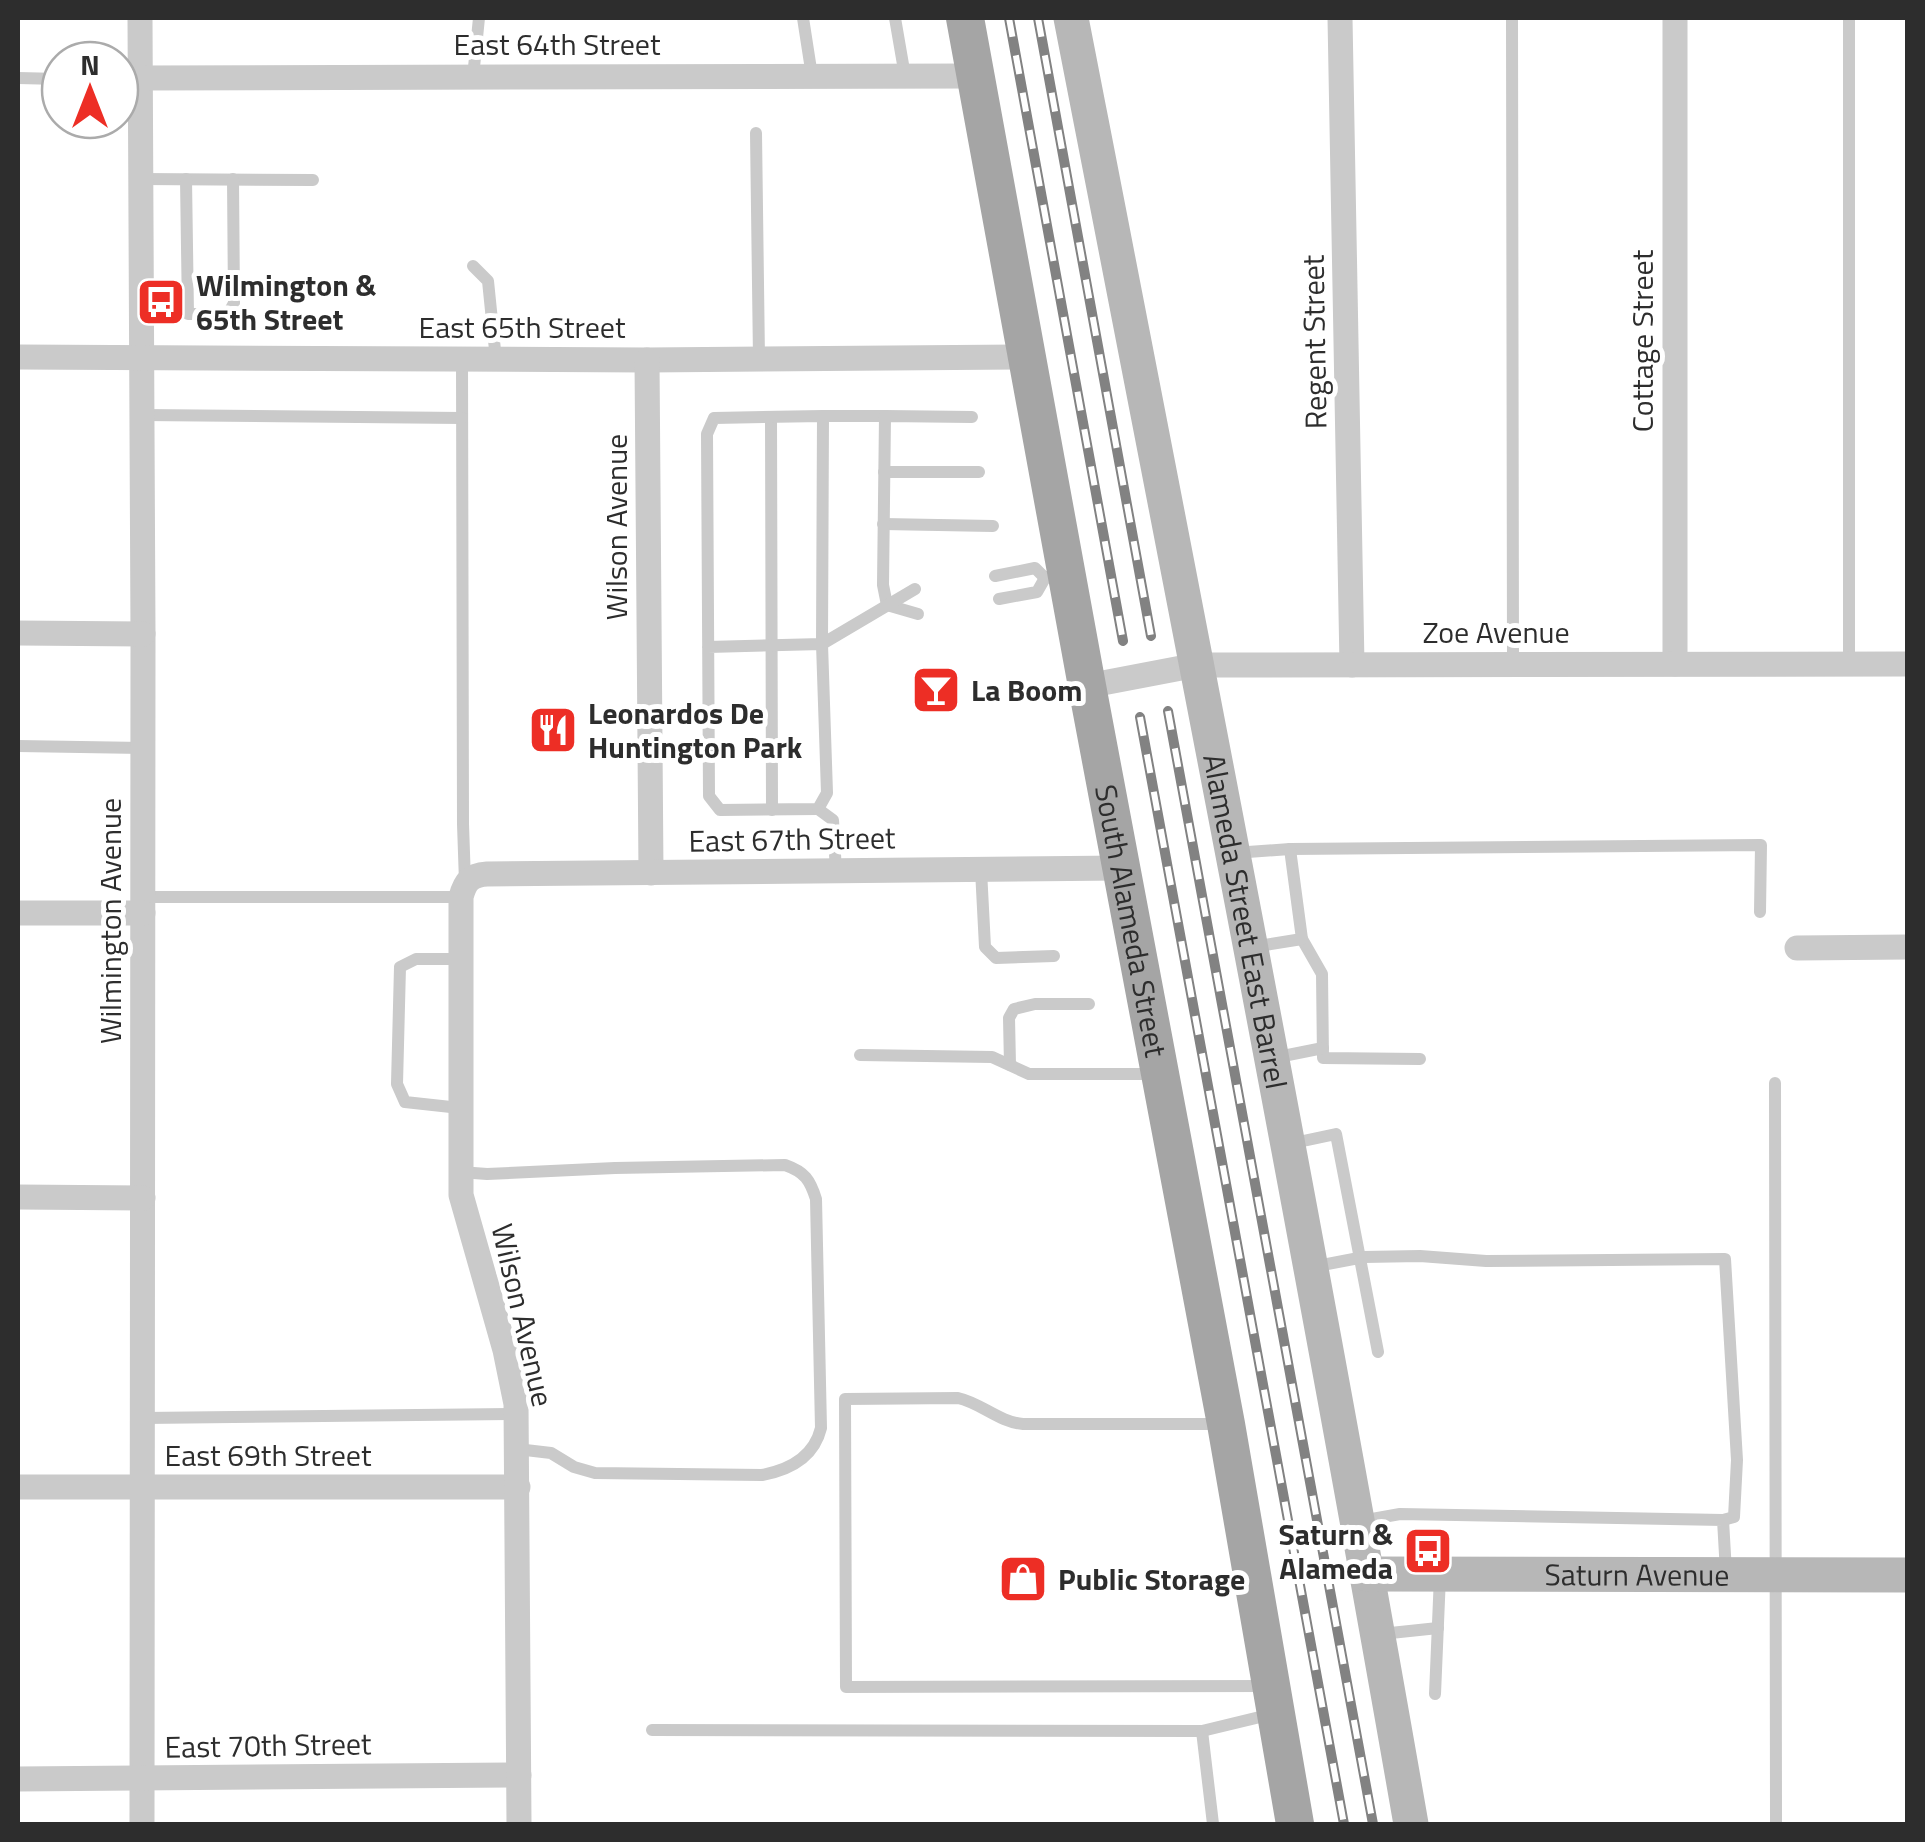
<svg xmlns="http://www.w3.org/2000/svg" width="1925" height="1842" font-family="'Titillium Web',sans-serif">
<style>
.lines{fill:none;stroke-linecap:round;stroke-linejoin:round}
.lane{stroke:#cacaca;stroke-width:12}
.street{stroke:#cacaca;stroke-width:25}
.secondary{stroke:#b7b7b7;stroke-width:35}
.primary{stroke:#a5a5a5;stroke-width:38}
.rail-casing{stroke:#828282;stroke-width:10}
.rail{stroke:#fff;stroke-width:6;stroke-dasharray:19;stroke-linecap:butt}
.labels{text-anchor:middle;dominant-baseline:central;stroke-width:10;stroke-linejoin:round;paint-order:stroke}
.street-label{font-size:30px;fill:#2d2d2d;stroke:#fff}
.poi-label{font-size:30px;font-weight:bold;fill:#2d2d2d;stroke:#fff;text-anchor:start}
</style>
<rect width="100%" height="100%" fill="#fff"/>
<g class="lines">
<g class="lane">
<path d="M 803,18 L 812,76"/>
<path d="M 895,18 L 905,76"/>
<path d="M 1512,18 L 1513,664"/>
<path d="M 473,77 L 479,18"/>
<path d="M 18,78 L 60,79"/>
<path d="M 756,133 L 759,359"/>
<path d="M 141,179 L 313,180"/>
<path d="M 186,179 L 188,314 L 228,314 L 234,303 L 233,179"/>
<path d="M 473,266 L 488,281 L 496,360"/>
<path d="M 462,360 L 463,824 L 465,882"/>
<path d="M 142,415 L 462,418"/>
<path d="M 823,416 L 885,416"/>
<path d="M 771,417 L 772,810"/>
<path d="M 884,472 L 979,472"/>
<path d="M 883,524 L 993,526"/>
<path d="M 995,576 L 1035,568 L 1045,578 L 1063,574"/>
<path d="M 999,599 L 1037,592 L 1045,578"/>
<path d="M 887,605 L 883,585 L 885,416 L 972,417"/>
<path d="M 887,605 L 918,614"/>
<path d="M 708,647 L 822,644 L 823,416 L 714,418 L 707,434 L 709,796 L 720,810 L 818,809 L 827,793 L 822,644 L 915,589"/>
<path d="M 1849,664 L 1849,18"/>
<path d="M 18,746 L 143,748"/>
<path d="M 818,809 L 833,820 L 836,871"/>
<path d="M 1234,853 L 1290,849 L 1761,845 L 1760,912"/>
<path d="M 981,870 L 985,947 L 996,958 L 1054,956"/>
<path d="M 143,897 L 461,897"/>
<path d="M 1302,939 L 1322,974 L 1323,1058 L 1420,1059"/>
<path d="M 1252,947 L 1302,939 L 1290,849"/>
<path d="M 860,1055 L 992,1057 L 1029,1074 L 1158,1074"/>
<path d="M 1273,1058 L 1323,1048"/>
<path d="M 1010,1065 L 1009,1018 L 1014,1009 L 1035,1004 L 1089,1004"/>
<path d="M 1775,1083 L 1776,1824"/>
<path d="M 460,1108 L 405,1102 L 397,1084 L 400,967 L 416,959 L 461,959"/>
<path d="M 1289,1144 L 1336,1134 L 1378,1352"/>
<path d="M 460,1172 L 487,1174 L 615,1168 L 785,1165 C 805,1172 810,1180 816,1199 L 821,1428 C 814,1457 789,1470 762,1475 L 595,1473 L 574,1467 L 551,1453 L 517,1449"/>
<path d="M 1312,1267 L 1364,1257 L 1420,1256 L 1486,1261 L 1725,1259 L 1737,1460 L 1734,1517 L 1723,1520"/>
<path d="M 144,1418 L 516,1414"/>
<path d="M 1223,1424 L 1023,1424 C 999,1422 981,1403 958,1398 L 845,1399 L 846,1687 L 1269,1686"/>
<path d="M 1361,1521 L 1400,1514 L 1723,1520 L 1726,1572"/>
<path d="M 1381,1634 L 1438,1628"/>
<path d="M 1435,1694 L 1440,1576"/>
<path d="M 652,1730 L 1202,1731 L 1272,1714"/>
<path d="M 1202,1731 L 1213,1824"/>
</g>
<g class="street">
<path d="M 140,18 L 143,634 L 142,1824"/>
<path d="M 1340,18 L 1352,665"/>
<path d="M 140,78 L 974,76"/>
<path d="M 18,357 L 647,360 L 1026,357"/>
<path d="M 647,360 L 651,873"/>
<path d="M 18,633 L 143,634"/>
<path d="M 1675,664 L 1675,18"/>
<path d="M 1087,686 L 1197,665 L 1908,664"/>
<path d="M 18,913 L 143,913"/>
<path d="M 1797,948 L 1908,947"/>
<path d="M 18,1197 L 143,1198"/>
<path d="M 18,1487 L 518,1487"/>
<path d="M 18,1779 L 519,1775"/>
<path d="M 519,1824 L 516,1404 L 505,1350 L 461,1195 L 461,897 C 465,882 470,875 487,874 L 1122,868"/>
</g>
<g class="secondary">
<path id="s1" d="M 1071,18 C 1188,619 1306,1221 1411,1824"/>
<path id="s2" d="M 1367,1574 L 1908,1575"/>
</g>
<path class="primary" id="s3" d="M 965,18 L 1087,686 L 1226,1424 L 1295,1824"/>
<g class="rail-casing">
<g id="rail">
<path d="M 1009,18 L 1123,641"/>
<path d="M 1038,18 L 1151,636"/>
<path d="M 1168,711 L 1373,1824"/>
<path d="M 1140,717 L 1344,1824"/>
</g>
</g>
<use href="#rail" class="rail"/>
</g>
<defs>
<g id="bus-square" transform="scale(2.5)"><rect x="-9" y="-9" width="18" height="18" rx="4" fill="#ed2e25" stroke="#fff"/><path d="M-5-6H5V4H4V6H2V4H-2V6H-4V4H-5ZM-3.5-4V0h7V-4ZM-3.5 1.2v1.5H-2V1.2ZM2 1.2v1.5H3.5V1.2Z" fill="#fff"/></g>
<g id="bar-square" transform="scale(2.5)"><rect x="-9" y="-9" width="18" height="18" rx="4" fill="#ed2e25" stroke="#fff"/><path d="M-6-5H6L.8 .8V4.5H3.5V6h-7V4.5H-.8V.8Z" fill="#fff"/></g>
<g id="restaurant-square" transform="scale(2.5)"><rect x="-9" y="-9" width="18" height="18" rx="4" fill="#ed2e25" stroke="#fff"/><path d="M-5-6h1v4h1v-4h1v4h1v-4h1v5L-1.5 .5V6h-2V.5L-5-1ZM5-6V6H3V1.5H1.5Q1.5-4 5-6Z" fill="#fff"/></g>
<g id="shop-square" transform="scale(2.5)"><rect x="-9" y="-9" width="18" height="18" rx="4" fill="#ed2e25" stroke="#fff"/><path d="M-5-2.5h2.3a2.7 3.5 0 0 1 5.4 0H5L5.5 6h-11ZM-1.5-2.5h3a1.5 2.3 0 0 0-3 0Z" fill="#fff"/></g>
</defs>
<g fill-rule="evenodd">
<use href="#bus-square" x="161" y="302"/>
<use href="#bar-square" x="936" y="690"/>
<use href="#restaurant-square" x="553" y="730"/>
<use href="#bus-square" x="1428" y="1551"/>
<use href="#shop-square" x="1023" y="1579"/>
</g>
<g class="labels">
<g class="street-label">
<text x="557" y="44">East 64th Street</text>
<text x="522" y="327">East 65th Street</text>
<text transform="translate(1642 341) rotate(-90)">Cottage Street</text>
<text transform="translate(1314 342) rotate(-91)">Regent Street</text>
<text transform="translate(616 527) rotate(-90)">Wilson Avenue</text>
<text x="1496" y="632">Zoe Avenue</text>
<text transform="translate(792 839) rotate(-1)">East 67th Street</text>
<text stroke="none"><textPath href="#s1" startOffset="920">Alameda Street East Barrel</textPath></text>
<text transform="translate(110 921) rotate(-90)">Wilmington Avenue</text>
<text stroke="none"><textPath href="#s3" startOffset="918">South Alameda Street</textPath></text>
<text transform="translate(523 1315) rotate(77)">Wilson Avenue</text>
<text x="268" y="1455">East 69th Street</text>
<text stroke="none"><textPath href="#s2" startOffset="270">Saturn Avenue</textPath></text>
<text transform="translate(268 1745) rotate(-1)">East 70th Street</text>
</g>
<g class="poi-label">
<text x="196" y="285">Wilmington &amp;<tspan x="196" dy="34">65th Street</tspan></text>
<text x="971" y="690">La Boom</text>
<text x="588" y="713">Leonardos De<tspan x="588" dy="34">Huntington Park</tspan></text>
<text x="1393" y="1534" text-anchor="end">Saturn &amp;<tspan x="1393" dy="34">Alameda</tspan></text>
<text x="1058" y="1579">Public Storage</text>
</g>
</g>
<rect width="1925" height="1842" fill="none" stroke="#2d2d2d" stroke-width="40"/>
<g transform="translate(90 90)"><circle r="48" fill="#ffffff" stroke="#ababab" stroke-width="2.5"/>
<path d="M0-8L18 38L0 25L-18 38Z" fill="#ed2e25"/>
<text y="-15" font-size="28" font-weight="bold" text-anchor="middle" fill="#2d2d2d">N</text>
</g>
</svg>
